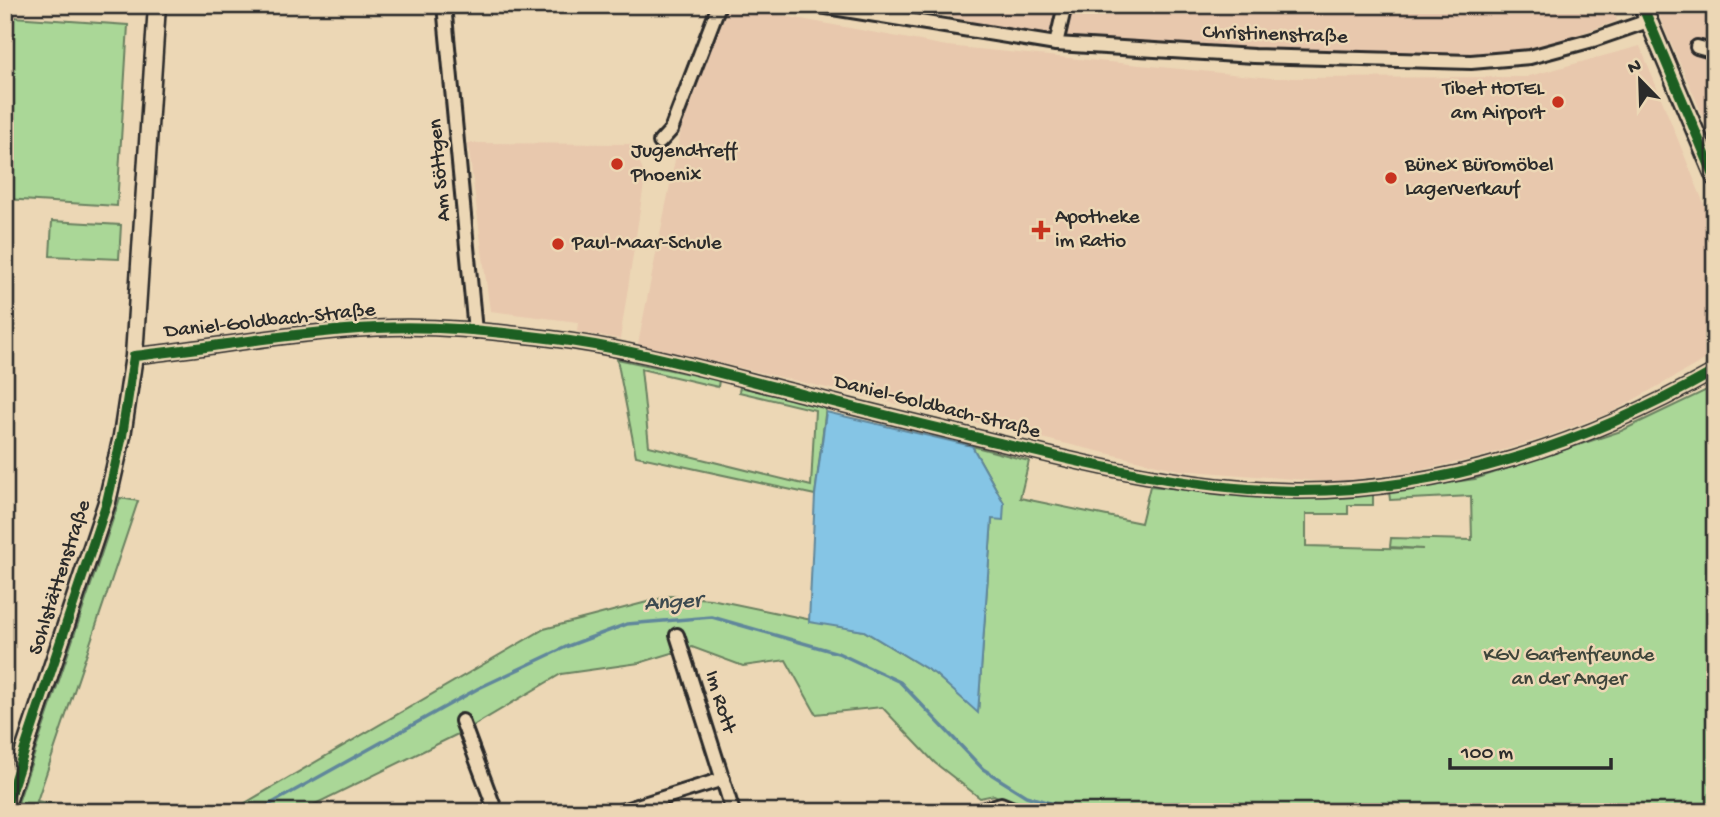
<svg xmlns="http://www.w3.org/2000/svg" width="1720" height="817" font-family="'Gochi Hand',sans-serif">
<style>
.built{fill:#e8c8ad}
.green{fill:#aad797;stroke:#6a8161;stroke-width:2}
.water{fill:#85c5e5;stroke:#61879b;stroke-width:2}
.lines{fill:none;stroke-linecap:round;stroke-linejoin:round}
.stream{stroke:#61879b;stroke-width:3.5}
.minor-casing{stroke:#2b2b2b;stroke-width:18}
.tertiary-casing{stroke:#2b2b2b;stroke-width:21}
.minor{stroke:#ecd7b5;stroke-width:12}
.tertiary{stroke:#ecd7b5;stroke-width:16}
.cycleway-casing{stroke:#ecd7b5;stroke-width:15}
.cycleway{stroke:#1b5e20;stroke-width:10}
.poi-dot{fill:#c8321e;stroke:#ecd7b5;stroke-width:2.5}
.labels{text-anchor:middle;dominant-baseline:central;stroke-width:5;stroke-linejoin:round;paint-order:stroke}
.street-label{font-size:21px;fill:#2b2b2b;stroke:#ecd7b5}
.poi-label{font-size:21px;fill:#2b2b2b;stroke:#ecd7b5;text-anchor:start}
.park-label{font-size:21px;fill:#3e453b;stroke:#ecd7b5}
.water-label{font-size:23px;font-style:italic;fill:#3d4a50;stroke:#ecd7b5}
</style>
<rect width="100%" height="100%" fill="#ecd7b5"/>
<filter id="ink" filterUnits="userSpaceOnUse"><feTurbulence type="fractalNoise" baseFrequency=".0143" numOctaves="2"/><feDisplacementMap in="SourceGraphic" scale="14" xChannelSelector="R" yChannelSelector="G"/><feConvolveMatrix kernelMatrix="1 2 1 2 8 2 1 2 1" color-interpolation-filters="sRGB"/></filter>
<g filter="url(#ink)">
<g class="built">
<path d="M 726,5 L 947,46 L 1272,78 L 1526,77 L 1640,46 L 1715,231 L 1715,354 L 1612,412 L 1546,437 L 1477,458 L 1411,472 L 1332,482 L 1179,470 L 638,344 L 685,110 Z"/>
<path d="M 897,5 L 1613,5 L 1617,21 L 1537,49 L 1469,60 L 1266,54 L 1057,40 Z"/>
<path d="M 1654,5 L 1715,5 L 1715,143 Z"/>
<path d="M 468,143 L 634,144 L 645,178 L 620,339 L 577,332 L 578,322 L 490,311 Z"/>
</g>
<g class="green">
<path d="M 13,17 L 128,25 L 117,206 L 5,199 L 5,139 Z"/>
<path d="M 52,221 L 121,225 L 119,259 L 50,256 Z"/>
<path d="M 617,359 L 719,380 L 718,387 L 641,369 L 649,446 L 811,486 L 815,410 L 739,392 L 740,387 L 826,407 L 815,495 L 636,456 Z"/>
<path d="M 1715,386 L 1715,812 L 1029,812 L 994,795 L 980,798 L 935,763 L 882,707 L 816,714 L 786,660 L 743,666 L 692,647 L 639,663 L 561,674 L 466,730 L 299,812 L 221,812 L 240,806 L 544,629 L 670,596 L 711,599 L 864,631 L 935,674 L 978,712 L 992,519 L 1004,503 L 972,446 L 1029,461 L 1020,498 L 1141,523 L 1150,486 L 1260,497 L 1373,492 L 1373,505 L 1348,505 L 1348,514 L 1306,514 L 1306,546 L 1423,549 L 1390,547 L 1391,538 L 1472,540 L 1471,496 L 1390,500 L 1389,491 L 1475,479 L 1621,431 Z"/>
<path d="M 120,498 L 138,501 L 37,801 L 91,812 L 15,812 Z"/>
</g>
<path class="water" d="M 826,412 L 972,446 L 1004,503 L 1003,520 L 992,519 L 978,713 L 935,674 L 864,631 L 809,622 L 815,495 Z"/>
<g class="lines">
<path class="stream" d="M 256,812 L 479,688 L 568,646 L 627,624 L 712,617 L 838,653 L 900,682 L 983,769 L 1026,796 L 1080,812"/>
<g class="minor-casing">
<g id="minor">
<path d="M 444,5 L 475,331"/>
<path d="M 814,5 L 1056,44 L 1254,56 L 1471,62 L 1530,57 L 1593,40 L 1648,21"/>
<path d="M 1056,44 L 1065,5"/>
<path d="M 1697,47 L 1715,52"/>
<path d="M 660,142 L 671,130 L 719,5"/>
<path d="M 134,356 C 215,347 295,332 377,328 C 433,325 491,331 547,338 C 633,348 718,373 802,394 C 867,411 934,427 1000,443 C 1097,467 1195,490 1296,491 C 1444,492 1588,443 1715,371"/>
<path d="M 677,635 L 733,812"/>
<path d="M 462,721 L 496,812"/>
<path d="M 618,812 L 723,779"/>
<path d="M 975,812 L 1001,804 L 1021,812"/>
</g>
</g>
<g class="tertiary-casing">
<g id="tertiary">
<path d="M 1642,5 L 1715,178"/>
<path d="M 5,808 L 107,502 L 122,436 L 134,356 L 157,5"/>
</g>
</g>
<use href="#minor" class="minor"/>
<use href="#tertiary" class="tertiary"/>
<g class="cycleway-casing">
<g id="cycleway">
<path d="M 1642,5 L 1715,178"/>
<path d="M 7,803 L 107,502 L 122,436 L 134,356 C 215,347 295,332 377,328 C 433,325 491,331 547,338 C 633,348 718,373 802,394 C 867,411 934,427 1000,443 C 1097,467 1195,490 1296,491 C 1444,492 1588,443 1715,371"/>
</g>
</g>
<use href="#cycleway" class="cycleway"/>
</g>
</g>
<g class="poi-dot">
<circle cx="1558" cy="102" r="7"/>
<circle cx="617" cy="164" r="7"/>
<circle cx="1391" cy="178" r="7"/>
<path d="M1037.5 219.5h7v7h7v7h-7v7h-7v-7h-7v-7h7z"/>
<circle cx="558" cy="244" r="7"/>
</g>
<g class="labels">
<g class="street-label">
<text transform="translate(1275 36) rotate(2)">Christinenstraße</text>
<text transform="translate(441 170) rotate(-95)">Am Söttgen</text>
<text transform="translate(270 322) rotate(-6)">Daniel-Goldbach-Straße</text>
<text transform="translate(937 408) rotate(14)">Daniel-Goldbach-Straße</text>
<text transform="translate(61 578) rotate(-72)">Sohlstättenstraße</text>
<text transform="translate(719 702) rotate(73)">Im Rott</text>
</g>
<g class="poi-label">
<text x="1544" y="90" text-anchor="end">Tibet HOTEL<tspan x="1544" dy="24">am Airport</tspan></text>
<text x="631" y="152">Jugendtreff<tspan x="631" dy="24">Phoenix</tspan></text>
<text x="1405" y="166">Bünex Büromöbel<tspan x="1405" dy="24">Lagerverkauf</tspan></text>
<text x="1055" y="218">Apotheke<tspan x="1055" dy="24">im Ratio</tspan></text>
<text x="572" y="244">Paul-Maar-Schule</text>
</g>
<g class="park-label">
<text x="1569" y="656">KGV Gartenfreunde<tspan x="1569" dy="24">an der Anger</tspan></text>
</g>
<g class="water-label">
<text transform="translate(673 603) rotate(-4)">Anger</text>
</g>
</g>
<rect width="1720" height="817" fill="none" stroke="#ecd7b5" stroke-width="28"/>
<rect x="14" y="14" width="1692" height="789" fill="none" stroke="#2b2b2b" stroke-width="2.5" filter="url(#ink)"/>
<g transform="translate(1640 80) rotate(337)" stroke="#ecd7b5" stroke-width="5" paint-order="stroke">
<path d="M0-5L12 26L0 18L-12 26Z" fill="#2b2b2b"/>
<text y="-10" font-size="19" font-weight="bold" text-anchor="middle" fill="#2b2b2b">N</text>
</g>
<path d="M1450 758v10h161v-10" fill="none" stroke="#2b2b2b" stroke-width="3.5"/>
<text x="1461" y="758" font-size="21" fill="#2b2b2b" stroke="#ecd7b5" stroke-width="5" paint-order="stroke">100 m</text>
</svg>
